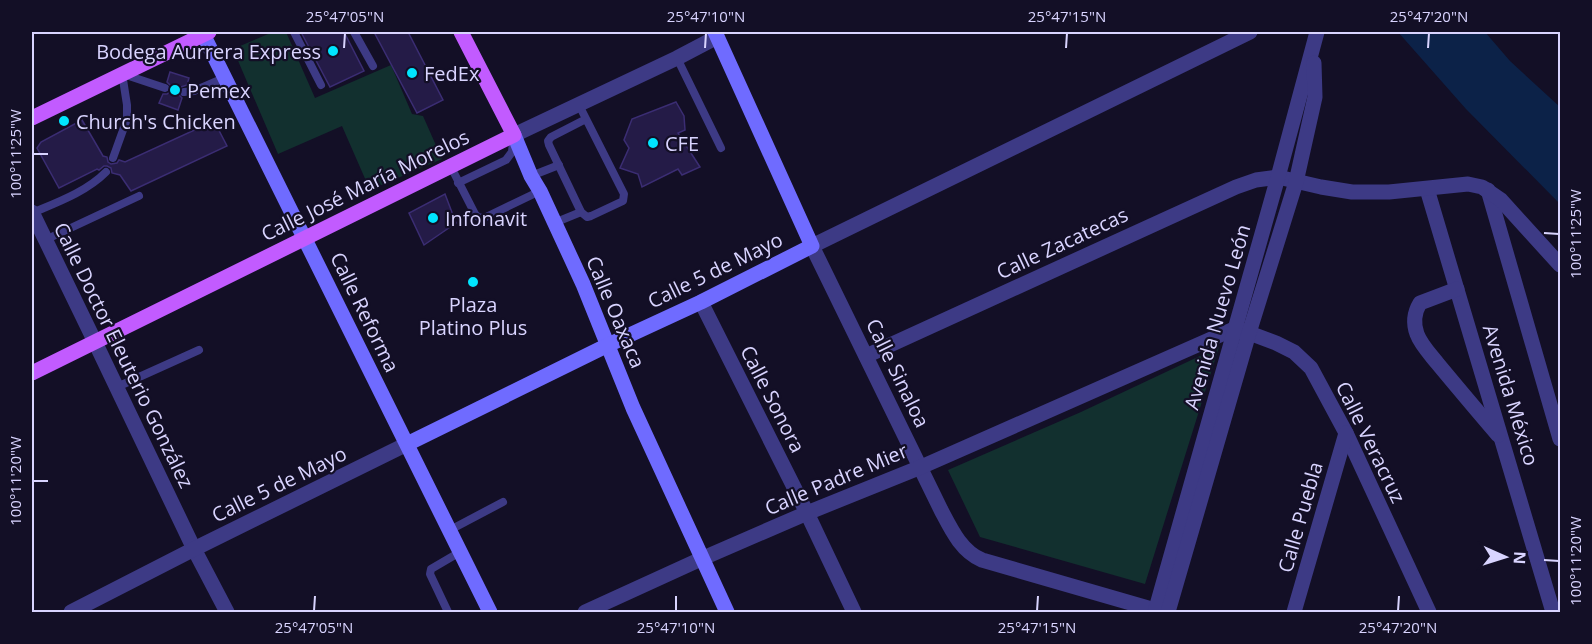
<svg xmlns="http://www.w3.org/2000/svg" width="1592" height="644" font-family="'Open Sans',sans-serif">
<style>
.green{fill:#12302f}
.water{fill:#0c2248}
.building{fill:#241b47;stroke:#3b2d73;stroke-width:1.5}
.lines{fill:none;stroke-linecap:round;stroke-linejoin:round}
.lane{stroke:#3d3a85;stroke-width:8}
.street{stroke:#3d3a85;stroke-width:15}
.secondary{stroke:#6f6bff;stroke-width:15}
.primary{stroke:#c25bff;stroke-width:15}
.ticks{fill:none;stroke:#d9d4ff;stroke-width:2}
.poi-dot{fill:#00e5ff;stroke:#130f26;stroke-width:2}
.labels{text-anchor:middle;dominant-baseline:central;stroke-width:4.5;stroke-linejoin:round;paint-order:stroke}
.poi-label{font-size:20px;fill:#d9d4ff;stroke:#130f26;text-anchor:start}
.street-label{font-size:20px;fill:#d9d4ff;stroke:#130f26}
.neatline{fill:none;stroke:#d9d4ff;stroke-width:2}
.ticks-label{font-size:15px;text-anchor:middle;fill:#d9d4ff}
</style>
<rect width="100%" height="100%" fill="#130f26"/>
<g class="green">
<path d="M 273,32 L 286,32 L 315,98 L 391,65 L 412,114 L 423,116 L 442,159 L 370,190 L 342,126 L 278,154 L 233,49 Z"/>
<path d="M 1219,347 L 1145,584 L 980,537 L 948,470 L 1081,412 Z"/>
</g>
<path class="water" d="M 1398,32 L 1485,32 L 1510,61 L 1560,107 L 1560,204 L 1466,109 Z"/>
<g class="building">
<path d="M 301,32 L 344,32 L 364,71 L 330,87 Z"/>
<path d="M 374,32 L 408,32 L 443,100 L 417,113 Z"/>
<path d="M 170,72 L 189,78 L 187,85 L 181,87 L 178,90 L 179,95 L 182,98 L 178,110 L 159,103 L 163,94 L 167,94 L 171,91 L 171,86 L 167,82 Z"/>
<path d="M 676,102 L 684,116 L 685,130 L 678,133 L 700,167 L 682,175 L 678,169 L 642,187 L 638,174 L 620,168 L 629,148 L 624,140 L 632,119 Z"/>
<path d="M 82,120 L 103,156 L 107,157 L 108,162 L 111,164 L 117,163 L 119,160 L 125,162 L 214,121 L 227,146 L 131,191 L 120,175 L 112,173 L 111,168 L 107,166 L 104,166 L 99,170 L 97,169 L 59,188 L 37,148 L 41,142 Z"/>
<path d="M 445,194 L 456,223 L 424,245 L 409,213 Z"/>
</g>
<g class="lines">
<g class="lane">
<path d="M 294,32 L 321,85"/>
<path d="M 354,32 L 373,66"/>
<path d="M 677,58 L 721,148"/>
<path d="M 123,74 L 165,88"/>
<path d="M 184,92 L 194,91 L 224,78"/>
<path d="M 579,105 L 624,194 L 623,201 L 591,216 L 587,217 L 581,212 L 549,145 L 548,141 L 551,137 L 586,119"/>
<path d="M 113,158 L 127,119 L 127,105 L 122,73"/>
<path d="M 451,167 L 474,212 C 477,218 479,218 486,217 L 540,191"/>
<path d="M 531,176 L 559,165"/>
<path d="M 458,183 L 506,160 L 512,152 L 513,142"/>
<path d="M 32,213 C 58,202 86,192 106,172"/>
<path d="M 554,223 L 581,212"/>
<path d="M 45,240 L 139,196"/>
<path d="M 117,387 L 199,350"/>
<path d="M 450,530 L 503,502"/>
<path d="M 448,612 L 430,574 L 431,569 L 460,552"/>
</g>
<g class="street">
<path d="M 514,135 L 677,58 L 717,37"/>
<path d="M 1427,189 L 1553,612"/>
<path d="M 1488,190 L 1560,439"/>
<path d="M 32,212 L 95,342 L 194,549 L 227,612"/>
<path d="M 1457,289 L 1420,303 C 1414,313 1413,323 1417,334 C 1421,345 1431,355 1438,364 C 1458,388 1478,412 1498,435"/>
<path d="M 701,302 L 807,513 L 854,612"/>
<path d="M 866,356 L 1236,187 L 1256,180 L 1278,177 L 1321,187 L 1352,192 L 1389,192 L 1468,184 L 1482,187 L 1501,200 L 1560,265"/>
<path d="M 1155,610 L 982,560 C 961,551 951,529 941,510 L 812,246 L 1250,32"/>
<path d="M 71,612 L 194,549 L 407,444"/>
<path d="M 585,612 L 701,559 L 807,513 L 921,467 L 1236,328 L 1276,343 L 1294,352 L 1311,368 L 1346,433 L 1429,612"/>
<path d="M 1155,612 L 1278,177 L 1317,32"/>
<path d="M 1168,612 L 1249,333 L 1296,182 L 1315,97 L 1314,63"/>
<path d="M 1294,612 L 1346,433"/>
</g>
<g class="secondary">
<path d="M 202,32 L 490,612"/>
<path d="M 514,135 L 531,176 L 540,191 L 583,284 L 633,408 L 727,612"/>
<path d="M 407,444 L 608,345 L 701,302 L 812,246 L 715,32"/>
</g>
<g class="primary">
<path d="M 32,118 L 209,32"/>
<path d="M 32,373 L 514,135 L 461,32"/>
</g>
</g>
<path class="ticks" d="M 344,48 L 345,33M 705,48 L 706,33M 1066,48 L 1067,33M 1428,48 L 1429,33M 33,154 L 48,154M 1544,233 L 1559,234M 33,481 L 48,481M 1544,560 L 1559,561M 314,611 L 315,596M 676,611 L 676,596M 1037,611 L 1038,596M 1398,611 L 1399,596"/>
<g class="poi-dot">
<circle cx="333" cy="51" r="6"/>
<circle cx="412" cy="73" r="6"/>
<circle cx="175" cy="90" r="6"/>
<circle cx="64" cy="121" r="6"/>
<circle cx="653" cy="143" r="6"/>
<circle cx="433" cy="218" r="6"/>
<circle cx="473" cy="282" r="6"/>
</g>
<g class="labels">
<g class="poi-label">
<text x="321" y="51" text-anchor="end">Bodega Aurrera Express</text>
<text x="424" y="73">FedEx</text>
<text x="187" y="90">Pemex</text>
<text x="76" y="121">Church's Chicken</text>
<text x="665" y="143">CFE</text>
<text x="445" y="218">Infonavit</text>
<text x="473" y="304" text-anchor="middle">Plaza<tspan x="473" dy="23">Platino Plus</tspan></text>
</g>
<g class="street-label">
<text transform="translate(365 185) rotate(-26)">Calle José María Morelos</text>
<text transform="translate(1062 243) rotate(-25)">Calle Zacatecas</text>
<text transform="translate(715 270) rotate(-26)">Calle 5 de Mayo</text>
<text transform="translate(365 312) rotate(64)">Calle Reforma</text>
<text transform="translate(616 312) rotate(67)">Calle Oaxaca</text>
<text transform="translate(1217 317) rotate(-74)">Avenida Nuevo León</text>
<text transform="translate(124 355) rotate(64)">Calle Doctor Eleuterio González</text>
<text transform="translate(898 373) rotate(64)">Calle Sinaloa</text>
<text transform="translate(1511 395) rotate(73)">Avenida México</text>
<text transform="translate(773 399) rotate(63)">Calle Sonora</text>
<text transform="translate(1371 442) rotate(64)">Calle Veracruz</text>
<text transform="translate(836 479) rotate(-23)">Calle Padre Mier</text>
<text transform="translate(279 484) rotate(-26)">Calle 5 de Mayo</text>
<text transform="translate(1300 517) rotate(-74)">Calle Puebla</text>
</g>
</g>
<rect width="1592" height="644" fill="none" stroke="#130f26" stroke-width="66"/>
<g transform="translate(1505 557) rotate(93)" stroke="#130f26" stroke-width="4.5" paint-order="stroke">
<path d="M0-4.5L10 22L0 15L-10 22Z" fill="#d9d4ff"/>
<text y="-9" font-size="16" font-weight="bold" text-anchor="middle" fill="#d9d4ff">N</text>
</g>
<rect x="33" y="33" width="1526" height="578" class="neatline"/>
<g class="ticks-label">
<text x="345" y="22">25°47'05"N</text>
<text x="706" y="22">25°47'10"N</text>
<text x="1067" y="22">25°47'15"N</text>
<text x="1429" y="22">25°47'20"N</text>
<text transform="translate(16 154) rotate(-90)" y="5">100°11'25"W</text>
<text transform="translate(1576 234) rotate(-90)" y="5">100°11'25"W</text>
<text transform="translate(16 481) rotate(-90)" y="5">100°11'20"W</text>
<text transform="translate(1576 561) rotate(-90)" y="5">100°11'20"W</text>
<text x="314" y="633">25°47'05"N</text>
<text x="676" y="633">25°47'10"N</text>
<text x="1037" y="633">25°47'15"N</text>
<text x="1398" y="633">25°47'20"N</text>
</g>
</svg>
